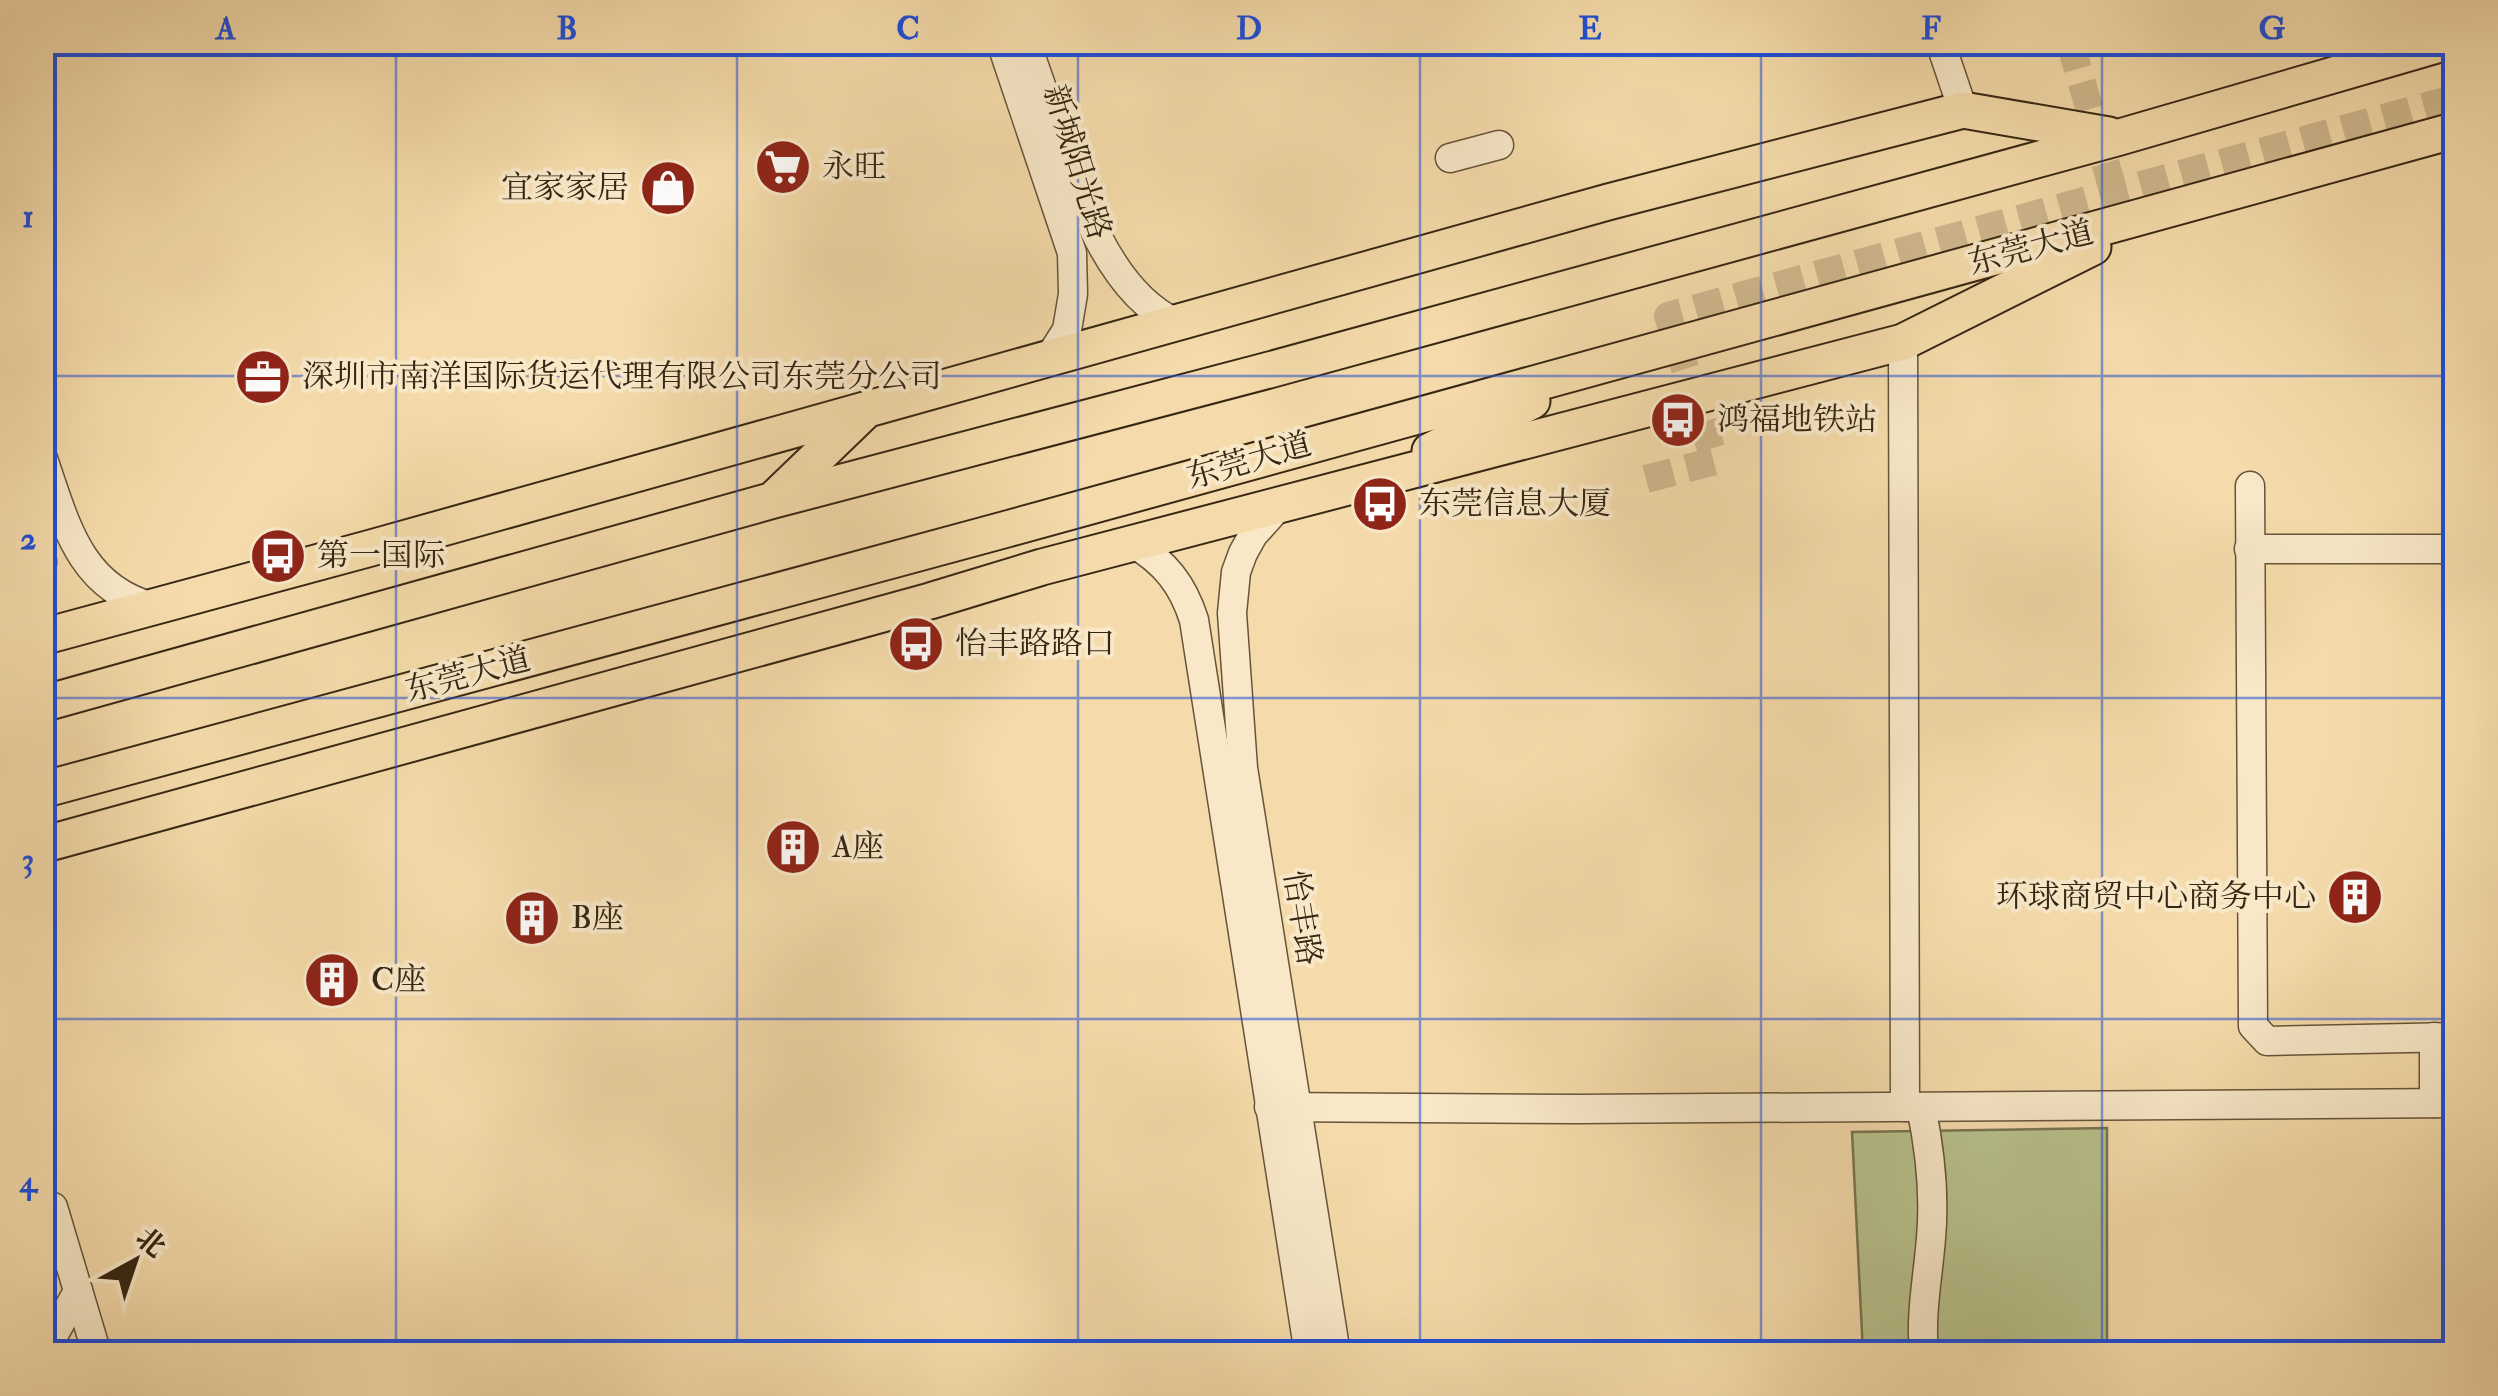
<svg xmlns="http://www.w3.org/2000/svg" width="2498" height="1396" font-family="'IM FELL Double Pica','Noto Serif SC',serif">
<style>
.green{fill:#b8c18c;stroke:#777450;stroke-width:2.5}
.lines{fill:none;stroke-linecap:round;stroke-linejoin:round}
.minor-tunnel{stroke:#cfb78d;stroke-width:28;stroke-dasharray:28 14;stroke-linecap:butt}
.minor-casing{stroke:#665439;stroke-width:31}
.major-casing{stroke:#362713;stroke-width:39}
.minor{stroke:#f8e8c8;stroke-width:28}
.major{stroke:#f5dbab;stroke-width:35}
.grid{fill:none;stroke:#1d4ed8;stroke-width:2.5;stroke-opacity:0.55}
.labels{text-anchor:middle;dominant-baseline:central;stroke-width:8;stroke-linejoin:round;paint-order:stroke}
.street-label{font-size:32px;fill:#362713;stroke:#f8e8c8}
.poi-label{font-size:32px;fill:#362713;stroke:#f8e8c8;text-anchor:start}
.neatline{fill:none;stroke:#1d4ed8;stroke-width:4}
.grid-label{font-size:32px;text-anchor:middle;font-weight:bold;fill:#1d4ed8}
</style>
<rect width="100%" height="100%" fill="#f5dbab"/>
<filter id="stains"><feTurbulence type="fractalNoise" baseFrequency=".002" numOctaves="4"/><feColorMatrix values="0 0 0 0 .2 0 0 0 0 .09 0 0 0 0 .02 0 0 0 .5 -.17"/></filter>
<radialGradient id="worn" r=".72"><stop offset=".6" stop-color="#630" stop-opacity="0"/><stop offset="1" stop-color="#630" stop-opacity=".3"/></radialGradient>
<path class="green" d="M 2107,1128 L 2107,1353 L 1863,1353 L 1852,1132 Z"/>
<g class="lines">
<g class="minor-tunnel">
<path d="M 2070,42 L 2114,193"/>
<path d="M 1646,479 L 1715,461 L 1668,316 L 2456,98"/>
</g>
<g class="minor-casing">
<g id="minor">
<path d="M 1001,42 L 1072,253 L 1073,294 L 1067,330 L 1049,358"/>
<path d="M 1025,42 C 1061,127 1086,281 1176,323"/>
<path d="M 1940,42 L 1963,110"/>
<path d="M 1450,158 L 1499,145"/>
<path d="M 1903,342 L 1905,1107"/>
<path d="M 42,456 C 65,521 78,587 153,607"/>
<path d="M 2250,486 L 2253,1026 L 2267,1041 L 2456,1037"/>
<path d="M 1280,505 L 1253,535 L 1243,553 L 1236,572 L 1232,613 L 1243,768 L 1336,1354"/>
<path d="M 1134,544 C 1165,562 1183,585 1194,620 L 1309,1354"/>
<path d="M 2249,549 L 2456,549"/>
<path d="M 42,561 L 42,563"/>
<path d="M 2434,1103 L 2434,1037"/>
<path d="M 1269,1107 L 1578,1109 L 2456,1103"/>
<path d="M 1921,1107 C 1930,1150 1935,1194 1931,1238 C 1928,1277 1920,1314 1924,1354"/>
<path d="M 42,1210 L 53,1207 L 97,1354"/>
<path d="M 43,1354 L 78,1291"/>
</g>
</g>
<g class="major-casing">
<g id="major">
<path d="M 1430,451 L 1532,401"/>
<path d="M 777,496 L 862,414"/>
<path d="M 42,637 L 371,548 L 1608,202 L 1963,110 L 2109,135"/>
<path d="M 42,704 L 774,500 L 1273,369 L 2120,137 L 2447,42"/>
<path d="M 42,790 L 1007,529 L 2456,130"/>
<path d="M 42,845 L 930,601 L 1042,567 L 1903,342 L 2093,247"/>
</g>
</g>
<use href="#minor" class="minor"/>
<use href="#major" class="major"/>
</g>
<path class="grid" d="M 396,42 L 396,1354M 737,42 L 737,1354M 1078,42 L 1078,1354M 1420,42 L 1420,1354M 1761,42 L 1761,1354M 2102,42 L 2102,1354M 42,376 L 2456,376M 42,698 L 2456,698M 42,1019 L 2456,1019"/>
<defs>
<g id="supermarket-disc" transform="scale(2.875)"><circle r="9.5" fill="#8f2418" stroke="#f8e8c8"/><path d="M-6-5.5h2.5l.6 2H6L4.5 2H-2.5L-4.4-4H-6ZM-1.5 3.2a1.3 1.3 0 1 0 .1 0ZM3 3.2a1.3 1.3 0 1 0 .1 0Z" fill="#fff"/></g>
<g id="shop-disc" transform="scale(2.875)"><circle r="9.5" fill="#8f2418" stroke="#f8e8c8"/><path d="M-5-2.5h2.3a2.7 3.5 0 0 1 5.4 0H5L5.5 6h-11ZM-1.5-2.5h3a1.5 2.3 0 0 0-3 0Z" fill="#fff"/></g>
<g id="office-disc" transform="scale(2.875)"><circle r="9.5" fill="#8f2418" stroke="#f8e8c8"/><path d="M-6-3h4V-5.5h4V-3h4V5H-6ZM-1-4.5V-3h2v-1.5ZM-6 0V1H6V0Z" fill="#fff"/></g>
<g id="bus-disc" transform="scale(2.875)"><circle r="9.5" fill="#8f2418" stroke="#f8e8c8"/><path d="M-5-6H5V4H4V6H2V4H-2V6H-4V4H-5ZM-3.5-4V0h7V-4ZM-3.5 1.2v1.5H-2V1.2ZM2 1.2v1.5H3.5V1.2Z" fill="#fff"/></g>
<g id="building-disc" transform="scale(2.875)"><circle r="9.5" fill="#8f2418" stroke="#f8e8c8"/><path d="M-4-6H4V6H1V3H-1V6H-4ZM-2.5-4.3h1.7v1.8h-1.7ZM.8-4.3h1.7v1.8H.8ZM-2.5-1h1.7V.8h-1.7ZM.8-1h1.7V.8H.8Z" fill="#fff"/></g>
</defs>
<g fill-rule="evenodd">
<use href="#supermarket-disc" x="783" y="167"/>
<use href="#shop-disc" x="668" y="188"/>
<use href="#office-disc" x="263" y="377"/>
<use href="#bus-disc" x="1678" y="420"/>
<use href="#bus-disc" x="1380" y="504"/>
<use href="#bus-disc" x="278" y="556"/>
<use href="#bus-disc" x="916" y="644"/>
<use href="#building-disc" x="793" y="847"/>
<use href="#building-disc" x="2355" y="897"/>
<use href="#building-disc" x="532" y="918"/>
<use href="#building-disc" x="332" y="980"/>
</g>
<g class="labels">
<g class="street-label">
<text transform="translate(1077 162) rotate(73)">新城阳光路</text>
<text transform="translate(2031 248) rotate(-15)">东莞大道</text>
<text transform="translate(1249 461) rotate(-16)">东莞大道</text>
<text transform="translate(468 675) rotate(-15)">东莞大道</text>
<text transform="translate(1302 918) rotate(81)">怡丰路</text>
</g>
<g class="poi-label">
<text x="822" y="167">永旺</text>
<text x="629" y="188" text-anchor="end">宜家家居</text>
<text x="302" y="377">深圳市南洋国际货运代理有限公司东莞分公司</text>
<text x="1717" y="420">鸿福地铁站</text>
<text x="1419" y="504">东莞信息大厦</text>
<text x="317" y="556">第一国际</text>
<text x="955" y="644">怡丰路路口</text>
<text x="832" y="847">A座</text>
<text x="2316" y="897" text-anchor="end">环球商贸中心商务中心</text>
<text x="571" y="918">B座</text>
<text x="371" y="980">C座</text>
</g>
</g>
<rect width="2498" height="1396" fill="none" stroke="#f5dbab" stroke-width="110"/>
<g transform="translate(135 1261) rotate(40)" stroke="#f8e8c8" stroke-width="8" paint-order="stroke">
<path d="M0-8L18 38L0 25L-18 38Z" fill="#362713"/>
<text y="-15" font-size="28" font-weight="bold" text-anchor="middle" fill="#362713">北</text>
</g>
<rect x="55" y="55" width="2388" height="1286" class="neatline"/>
<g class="grid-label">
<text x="226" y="39">A</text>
<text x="567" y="39">B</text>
<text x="908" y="39">C</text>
<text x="1249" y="39">D</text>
<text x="1590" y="39">E</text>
<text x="1931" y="39">F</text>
<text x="2272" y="39">G</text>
<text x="28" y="227">1</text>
<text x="28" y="549">2</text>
<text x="28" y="870">3</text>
<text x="28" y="1192">4</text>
</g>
<rect width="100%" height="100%" filter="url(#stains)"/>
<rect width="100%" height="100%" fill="url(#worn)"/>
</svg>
